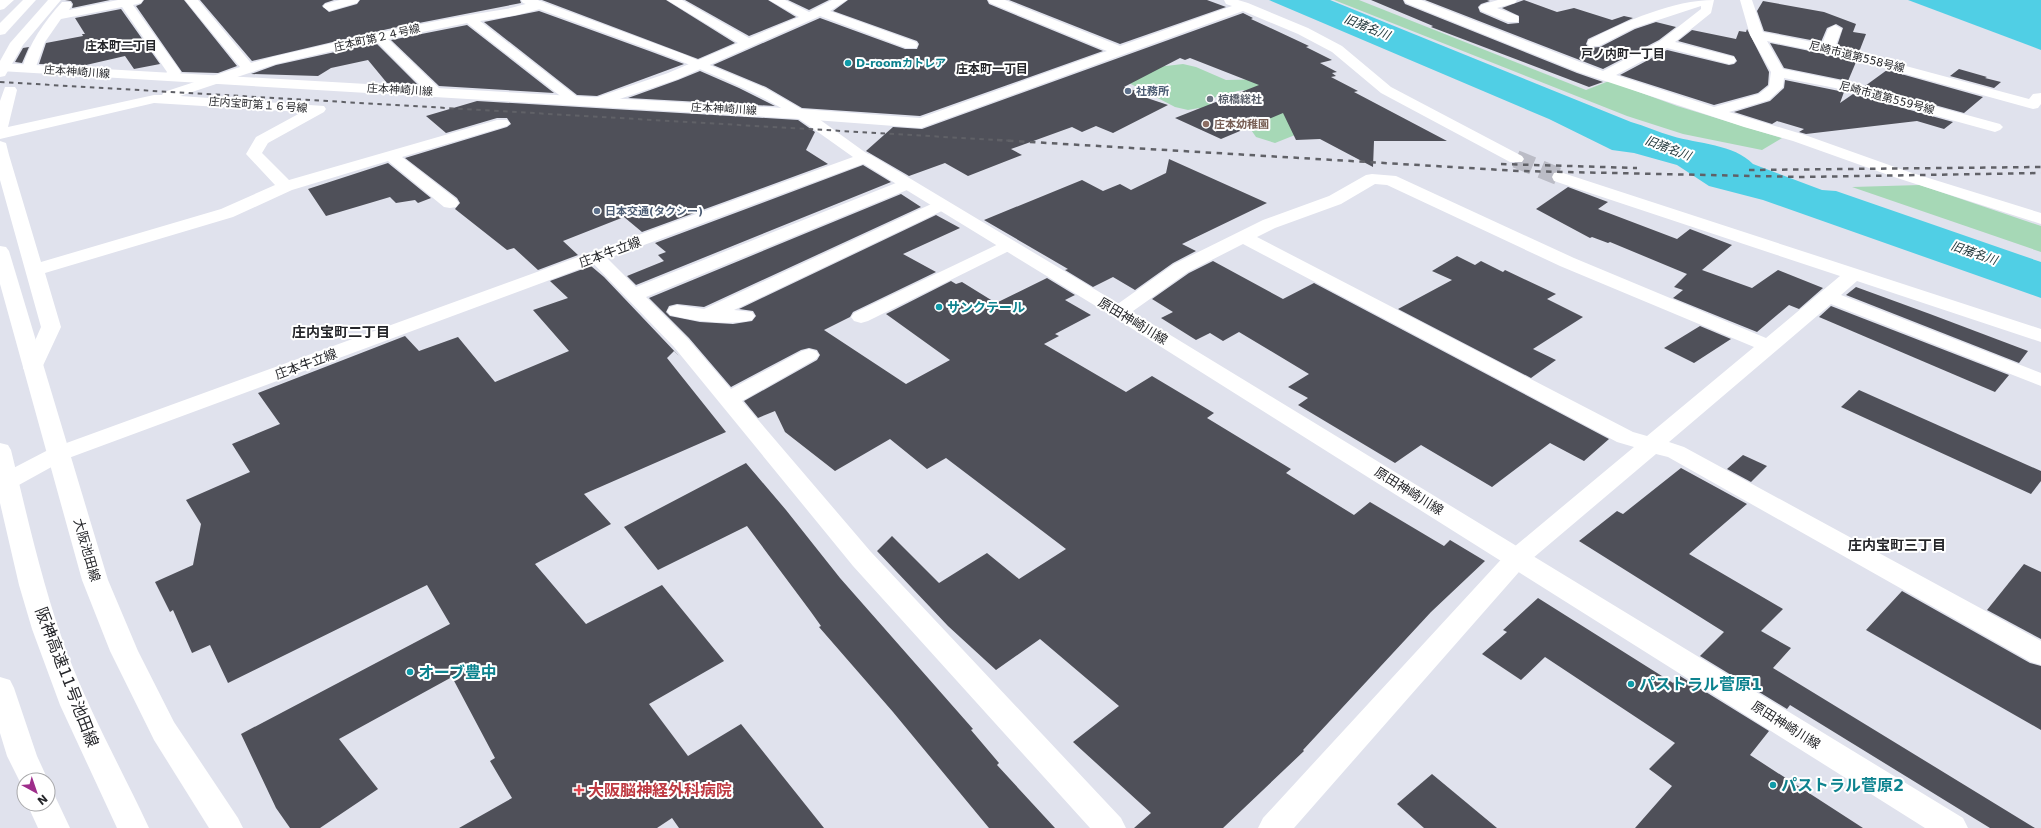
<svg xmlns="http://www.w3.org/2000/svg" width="2041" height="828" font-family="'DejaVu Sans','Noto Sans JP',sans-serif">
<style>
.green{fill:#a6d8b6}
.water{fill:#50cfe5}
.building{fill:#4f5059}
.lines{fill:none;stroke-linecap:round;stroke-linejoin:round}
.minor-tunnel{stroke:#bbbcc6;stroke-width:18;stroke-dasharray:18 9;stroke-linecap:butt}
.minor{fill:#fff;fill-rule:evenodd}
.tertiary{fill:#fff;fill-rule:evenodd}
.secondary{fill:#fff;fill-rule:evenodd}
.primary{fill:#fff;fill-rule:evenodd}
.motorway{fill:#fff;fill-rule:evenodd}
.rail-far1{stroke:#606167;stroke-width:2;stroke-dasharray:4.5 4.5;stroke-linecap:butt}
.rail{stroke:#606167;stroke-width:2.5;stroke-dasharray:5.5 5.5;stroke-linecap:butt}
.culture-dot{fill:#0f9aa8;stroke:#fff;stroke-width:1.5}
.service-dot{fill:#5c6f8a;stroke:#fff;stroke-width:1.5}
.worship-dot{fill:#6b7280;stroke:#fff;stroke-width:1.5}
.education-dot{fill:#8d6e63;stroke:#fff;stroke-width:1.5}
.health-dot{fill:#e0444e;stroke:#fff;stroke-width:1.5}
.labels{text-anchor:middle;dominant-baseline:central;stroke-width:4;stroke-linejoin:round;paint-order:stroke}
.far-street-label{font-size:11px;fill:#25262a;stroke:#fff}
.far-culture-label{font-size:11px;font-weight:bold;fill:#0d838f;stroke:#fff;text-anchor:start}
.far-service-label{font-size:11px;font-weight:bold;fill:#4e5e75;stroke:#fff;text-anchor:start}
.far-worship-label{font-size:11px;font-weight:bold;fill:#5b616d;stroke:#fff;text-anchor:start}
.far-education-label{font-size:11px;font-weight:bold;fill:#785e54;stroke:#fff;text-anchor:start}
.far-water-label{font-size:12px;font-style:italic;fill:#1c3236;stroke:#fff}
.far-neighbourhood-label{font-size:12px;font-weight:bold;fill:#25262a;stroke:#fff}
.street-label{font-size:13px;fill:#25262a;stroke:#fff}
.culture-label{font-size:13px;font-weight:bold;fill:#0d838f;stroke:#fff;text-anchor:start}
.neighbourhood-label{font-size:14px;font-weight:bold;fill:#25262a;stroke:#fff}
.near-culture-label{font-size:16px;font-weight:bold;fill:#0d838f;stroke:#fff;text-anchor:start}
.near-street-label{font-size:16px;fill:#25262a;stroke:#fff}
.near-health-label{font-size:16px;font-weight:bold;fill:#be3a42;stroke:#fff;text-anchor:start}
</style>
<rect width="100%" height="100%" fill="#e0e2ed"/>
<g class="green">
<path d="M 1334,0 L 1359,0 L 1586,90 L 1609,81 L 1677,106 L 1782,138 L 1762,150 L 1683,134 L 1627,116 Z"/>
<path d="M 1183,64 L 1196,67 L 1226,80 L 1270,79 L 1310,129 L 1275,143 L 1256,137 L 1247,124 L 1266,124 L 1267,117 L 1286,108 L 1243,90 L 1219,95 L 1208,102 L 1231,114 L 1223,118 L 1199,108 L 1188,110 L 1175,107 L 1127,82 L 1140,69 Z"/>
<path d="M 1920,185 L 2041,226 L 2041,252 L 1852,187 Z"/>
</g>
<g class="water">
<path d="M 1269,0 L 1330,0 L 1631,122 C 1645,126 1658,132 1672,136 C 1698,144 1734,144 1753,164 L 1822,190 L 1836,191 L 2041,262 L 2041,298 L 1763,200 L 1709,186 L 1677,165 L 1634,153 L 1612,150 L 1549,119 Z"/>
<path d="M 1908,0 L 2041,0 L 2041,50 Z"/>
</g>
<g class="building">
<path d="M 65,0 L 110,0 L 72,8 L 73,4 L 71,1 Z"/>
<path d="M 144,0 L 184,0 L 237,66 L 218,73 L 182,72 L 136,6 L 141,4 Z"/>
<path d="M 200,0 L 334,0 L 325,3 L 322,6 L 329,12 L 357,4 L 360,0 L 520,0 L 521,3 L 388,29 L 252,61 Z"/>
<path d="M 542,0 L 666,0 L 735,43 L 698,59 Z"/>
<path d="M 685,0 L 768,0 L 796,17 L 749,36 Z"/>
<path d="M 788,0 L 829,0 L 809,10 Z"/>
<path d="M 848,0 L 987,0 L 989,4 L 1103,51 L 920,116 L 802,108 L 766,87 L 713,65 L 820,18 L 905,49 L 917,49 L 919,44 L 917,41 L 833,11 Z"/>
<path d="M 1009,0 L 1207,0 L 1226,7 L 1120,44 Z"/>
<path d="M 1371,0 L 1403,0 L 1405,4 L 1577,73 L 1603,82 L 1589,87 L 1431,27 L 1433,26 Z"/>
<path d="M 1425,0 L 1487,0 L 1490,1 L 1481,4 L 1478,7 L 1480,12 L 1508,24 L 1519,23 L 1519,16 L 1502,8 L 1524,0 L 1557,12 L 1574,8 L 1612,20 L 1624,16 L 1633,18 L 1588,39 L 1586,44 L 1589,48 L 1600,47 L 1635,29 L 1656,22 L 1676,27 L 1659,40 L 1603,69 Z"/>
<path d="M 1763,1 L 1824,12 L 1856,24 L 1853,32 L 1866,34 L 1859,52 L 1837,46 L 1843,28 L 1836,24 L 1827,28 L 1821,42 L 1764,31 L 1757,11 Z"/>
<path d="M 121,9 L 160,64 L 134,69 L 125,56 L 86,65 L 39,64 L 46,43 L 83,36 L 82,34 L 85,34 L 75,18 Z"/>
<path d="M 539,11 L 652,52 L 684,64 L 597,96 L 577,95 L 484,22 Z"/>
<path d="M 1243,13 L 1253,18 L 1251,19 L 1309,46 L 1306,47 L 1332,60 L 1320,63 L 1337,72 L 1332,73 L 1336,76 L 1331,77 L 1358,91 L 1354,92 L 1447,141 L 1374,141 L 1373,167 L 1320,139 L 1296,140 L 1283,113 L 1221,139 L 1175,118 L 1259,85 L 1190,58 L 1185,60 L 1180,58 L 1124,87 L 1139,92 L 1135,94 L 1168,105 L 1113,133 L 1096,126 L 1082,132 L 1072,127 L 1011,149 L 1022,155 L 968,176 L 945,163 L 909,176 L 866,151 L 893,127 L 922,129 Z"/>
<path d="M 467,25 L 554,93 L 439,86 L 391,40 Z"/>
<path d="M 1747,29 L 1769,72 L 1768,85 L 1758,93 L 1714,105 L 1620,75 L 1667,50 L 1729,65 L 1734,64 L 1737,61 L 1734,56 L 1678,41 L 1692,30 L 1736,39 L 1739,31 L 1746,32 Z"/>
<path d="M 376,43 L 418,85 L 387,83 L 368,60 L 331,68 L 318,76 L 251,74 L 276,65 Z"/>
<path d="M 1770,43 L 1844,58 L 1856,62 L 1848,81 L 1784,68 Z"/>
<path d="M 29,47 L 22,63 L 15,62 L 23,48 Z"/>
<path d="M 1959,69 L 1987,77 L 1985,78 L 2001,82 L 1994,88 L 1950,76 Z"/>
<path d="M 1887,70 L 1983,97 L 1964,113 L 1865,86 Z"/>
<path d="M 700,71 L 739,88 L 775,106 L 628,98 L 678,80 Z"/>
<path d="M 1785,80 L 1844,92 L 1840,103 L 1853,94 L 1953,122 L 1944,129 L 1917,121 L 1806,134 L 1799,132 L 1804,129 L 1777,121 L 1772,124 L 1734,112 L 1770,101 L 1784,88 Z"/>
<path d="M 477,101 L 798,120 L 815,132 L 806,150 L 828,164 L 642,232 L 624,217 L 563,241 L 578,255 L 538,270 L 514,248 L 507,250 L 455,209 L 460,203 L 457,198 L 405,158 L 507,127 L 511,124 L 507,118 L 497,118 L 446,133 L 426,116 Z"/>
<path d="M 1169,159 L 1267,203 L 1182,244 L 1196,251 L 1173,263 L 1135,290 L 1113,277 L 1093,287 L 1065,270 L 1068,269 L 984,220 L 1082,180 L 1103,191 L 1120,184 L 1131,190 L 1166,173 Z"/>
<path d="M 388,163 L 431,198 L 418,203 L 415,200 L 396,203 L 390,197 L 326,216 L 308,189 Z"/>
<path d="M 863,165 L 891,182 L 636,285 L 627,276 L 664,261 L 658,255 L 666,252 L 655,243 Z"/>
<path d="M 1568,187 L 1608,202 L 1598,209 L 1677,239 L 1690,229 L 1732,245 L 1702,270 L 1752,288 L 1778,270 L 1823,288 L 1799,309 L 1789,305 L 1757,332 L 1673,298 L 1683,290 L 1674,287 L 1687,274 L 1610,242 L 1608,243 L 1592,237 L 1590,238 L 1536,209 Z"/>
<path d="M 901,194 L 921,207 L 704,307 L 677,304 L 669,306 L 666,312 L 670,316 L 700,322 L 733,324 L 752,321 L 756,316 L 753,311 L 739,309 L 936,215 L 960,228 L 903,254 L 936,272 L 853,312 L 850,317 L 824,330 L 906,384 L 950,360 L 886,314 L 951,281 L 956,284 L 962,282 L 996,303 L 1047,278 L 1075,295 L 1065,300 L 1091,315 L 1055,334 L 1059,336 L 1044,344 L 1126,392 L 1152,376 L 1214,413 L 1207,418 L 1291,469 L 1286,473 L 1354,515 L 1370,502 L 1444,546 L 1450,540 L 1485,561 L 1431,612 L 1303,750 L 1304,751 L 1223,828 L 1134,828 L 1151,813 L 1073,742 L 1119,706 L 1040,639 L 996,670 L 948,626 L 877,551 L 892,536 L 939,583 L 987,553 L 1019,579 L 1066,549 L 946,458 L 927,469 L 890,439 L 835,471 L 785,432 L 775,411 L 758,418 L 744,401 L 817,360 L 820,355 L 817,350 L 809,348 L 801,350 L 731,387 L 689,338 L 649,298 Z"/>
<path d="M 1457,256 L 1475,265 L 1481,261 L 1503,272 L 1505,270 L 1556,294 L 1547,299 L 1583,317 L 1533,349 L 1556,360 L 1531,378 L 1398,309 L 1452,280 L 1432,271 Z"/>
<path d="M 1213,261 L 1283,299 L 1314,283 L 1609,439 L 1584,461 L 1550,443 L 1492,487 L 1421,445 L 1395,463 L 1298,405 L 1308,398 L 1288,387 L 1309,374 L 1239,332 L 1223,341 L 1210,333 L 1196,340 L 1161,318 L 1173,312 L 1152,299 L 1189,273 Z"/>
<path d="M 591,266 L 604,277 L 679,356 L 674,351 L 667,358 L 726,432 L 584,494 L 611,524 L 535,564 L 586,624 L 662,585 L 724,661 L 649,704 L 688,756 L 741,724 L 824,828 L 679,828 L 672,818 L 657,828 L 459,828 L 512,798 L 490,761 L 495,758 L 452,677 L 339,739 L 378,789 L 320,828 L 290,828 L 276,808 L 241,734 L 450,624 L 427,585 L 228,683 L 210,645 L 192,653 L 173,610 L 170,612 L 155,582 L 193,565 L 201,524 L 186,500 L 250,472 L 232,444 L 280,424 L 258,393 L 405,336 L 419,351 L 458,337 L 495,382 L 569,351 L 533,310 L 568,298 L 550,281 Z"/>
<path d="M 1856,287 L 1930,314 L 2028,351 L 2019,363 L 1846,295 Z"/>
<path d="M 1831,306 L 2009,375 L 1995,392 L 1819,317 Z"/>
<path d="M 1700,326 L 1731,339 L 1694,363 L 1664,348 Z"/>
<path d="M 1859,390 L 2041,471 L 2041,481 L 2031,494 L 1841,407 Z"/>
<path d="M 1743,455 L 1767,466 L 1751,482 L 1727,469 Z"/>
<path d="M 746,463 L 786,510 L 840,578 L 973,729 L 971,730 L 999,763 L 997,765 L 1055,828 L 989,828 L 893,712 L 819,627 L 821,626 L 811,612 L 747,526 L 658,570 L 624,527 Z"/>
<path d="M 1681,468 L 1747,504 L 1689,554 L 1783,609 L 1761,631 L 1791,648 L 1773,668 L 2035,828 L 1990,828 L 1790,705 L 1787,709 L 1700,656 L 1724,632 L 1579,541 L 1617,511 L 1623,514 Z"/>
<path d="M 2024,564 L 2041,572 L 2041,639 L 1987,610 Z"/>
<path d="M 1902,591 L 2030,663 L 2041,666 L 2041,730 L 1866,630 Z"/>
<path d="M 1538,598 L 1673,683 L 1680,676 L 1769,731 L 1750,755 L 1863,828 L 1635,828 L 1672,786 L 1649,769 L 1675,743 L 1545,657 L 1521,680 L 1482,654 L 1507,632 L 1503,630 Z"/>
<path d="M 1432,774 L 1497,828 L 1424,828 L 1397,804 Z"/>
</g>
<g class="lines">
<path class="minor-tunnel" d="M 1516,159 L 1560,177"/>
<g class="minor">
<path d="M 118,0 L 143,0 L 141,3 L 133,5 L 181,72 L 176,80 L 166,80 L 164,77 L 167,72 L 122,7 L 61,19 L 45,42 L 34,72 L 24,72 L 22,69 C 29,43 44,22 62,2 L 70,2 L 72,5 L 69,10 Z"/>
<path d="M 185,0 L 198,0 L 251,63 L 272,57 C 350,39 427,21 506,9 C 517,7 533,0 544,2 L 546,5 L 544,8 L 517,15 L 480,21 L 580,99 L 578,102 L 568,102 L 467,23 L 388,39 L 440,89 L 442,92 L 440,95 L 430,95 L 376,41 L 276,64 L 180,96 L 324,106 L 326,109 L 324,112 L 268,143 L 262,153 L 289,180 L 497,120 L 507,120 L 510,123 L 507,126 L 402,157 L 456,199 L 459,203 L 456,207 L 450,208 L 444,207 L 388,161 L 292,190 L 233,217 L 45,273 L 61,327 L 40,372 L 33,374 L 26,372 L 23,368 L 41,327 L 0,180 L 0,141 L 6,143 L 9,155 L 41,262 L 221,209 L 275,185 L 246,154 L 256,137 L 302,112 L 154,103 L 0,139 L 0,101 L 5,87 L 15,87 L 17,90 L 8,127 L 154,95 L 162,95 L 164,92 L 240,67 Z"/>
<path d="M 340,0 L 359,0 L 357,3 L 329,11 L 323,7 L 325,4 Z"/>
<path d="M 667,0 L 682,0 L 749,38 L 799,17 L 769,0 L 785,0 L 809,12 L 832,0 L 847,0 L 830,11 L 916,42 L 918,45 L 916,48 L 906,48 L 820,16 L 678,79 L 602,105 L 592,105 L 590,102 L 592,99 L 668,73 L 738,43 Z"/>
<path d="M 988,0 L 1005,0 L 1120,46 L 1232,6 L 1226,4 L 1224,0 L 1238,0 L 1248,3 L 1308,28 L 1342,46 L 1391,87 L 1522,156 L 1524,159 L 1522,162 L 1510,162 L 1381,93 L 1332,52 L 1298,34 L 1243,11 L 921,128 L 801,119 L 796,117 L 793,114 L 796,111 L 801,109 L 920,118 L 1107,51 L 990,3 Z"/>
<path d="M 1404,0 L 1421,0 L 1603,71 L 1660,41 L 1701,9 L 1701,6 L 1634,28 L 1599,46 L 1589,46 L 1587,43 L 1589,40 C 1626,21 1673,0 1714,0 L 1711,13 L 1675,42 L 1734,57 L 1736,60 L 1734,63 L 1729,64 L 1667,48 L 1616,75 L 1714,107 L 1759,94 L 1769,86 L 1771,72 L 1750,35 L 1740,0 L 1752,0 L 1763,32 L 1822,44 L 1828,29 L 1835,25 L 1842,29 L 1835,47 L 2029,99 L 2033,94 L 2041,93 L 2041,104 L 2038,108 L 2033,109 L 1844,57 L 1767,41 L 1783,69 L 1842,81 L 2000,124 L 2003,127 L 2000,130 L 1995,132 L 1835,88 L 1784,78 L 1783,87 L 1769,100 L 1729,112 L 1805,135 L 1906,171 L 2041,213 L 2041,224 L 1894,177 L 1793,141 L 1744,127 L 1578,72 L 1406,3 Z"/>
<path d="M 1498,0 L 1517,0 L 1515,3 L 1497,8 L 1518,16 L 1519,19 L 1518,22 L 1508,22 L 1481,11 L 1479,8 L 1481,5 Z"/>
<path d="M 1560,172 L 2041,329 L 2041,342 L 1857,281 L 1841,295 L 2041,373 L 2041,386 L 1831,304 L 1669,442 L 1684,447 L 2041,641 L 2041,665 L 2031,662 L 1668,457 L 1656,454 L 1526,564 L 1294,828 L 1258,828 L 1263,818 L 1508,552 L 1634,447 L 1617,442 L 1243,244 L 1188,272 L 1126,316 L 1119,318 L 1112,316 L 1109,312 L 1112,308 L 1174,264 L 1263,220 L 1329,196 L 1366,175 L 1372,174 L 1396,176 L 1574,258 L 1766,338 L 1840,276 L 1554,181 L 1552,177 L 1554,173 ZM 1375,184 L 1387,185 L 1560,266 L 1754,347 L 1647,436 L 1633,432 L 1257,237 L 1275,228 L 1341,204 Z"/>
<path d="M 906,179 L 912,180 L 914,184 L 912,188 L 646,297 L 688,339 L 731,389 L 802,351 L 809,349 L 816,351 L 819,355 L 816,359 L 742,401 L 871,552 L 1121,818 L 1126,828 L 1090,828 L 853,566 L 674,347 L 587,257 L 590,253 L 596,251 L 602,253 L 636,287 Z"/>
<path d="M 940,200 L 946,201 L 949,205 L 946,209 L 734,310 L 752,312 L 755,316 L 752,320 C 730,326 693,321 670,315 L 667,311 L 670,307 L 677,305 L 704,309 Z"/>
<path d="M 1007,240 L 1013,241 L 1016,245 L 1013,249 L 868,321 L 861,323 L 854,321 L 851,317 L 854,313 Z"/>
</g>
<g class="tertiary">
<path d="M 521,0 L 538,0 L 546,5 L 540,9 L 523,3 Z"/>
<path d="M 0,63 L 801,109 L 806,111 L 809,114 L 806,117 L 801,119 L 0,71 Z"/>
<path d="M 865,153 L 871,155 L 1126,308 L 1963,818 L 1968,828 L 1925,828 L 1112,316 L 859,161 L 857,158 L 859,155 Z"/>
</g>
<path class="secondary" d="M 540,1 L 683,54 L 765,88 L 819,119 L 873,158 L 871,161 L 66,459 L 8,491 L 0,493 L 0,475 L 50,449 L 853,157 C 825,137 797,116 767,100 C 694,62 613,37 536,8 L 534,5 Z"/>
<g class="primary">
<path d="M 48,0 L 61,0 L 23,45 L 5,76 L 0,77 L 0,61 L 10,43 Z"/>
<path d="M 0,246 L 6,247 L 9,251 L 108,580 L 138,651 L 174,722 L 238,818 L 243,828 L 209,828 L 154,740 L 110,651 L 82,580 L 0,284 Z"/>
</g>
<g class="motorway">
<path d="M 0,0 L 14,0 L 4,9 L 0,10 Z"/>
<path d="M 23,0 L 36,0 L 5,34 L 0,35 L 0,23 Z"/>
<path d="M 0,443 L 8,445 L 11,450 C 28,519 43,589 68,655 C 91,715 122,770 149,828 L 117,828 L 60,705 L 32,629 L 19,585 L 0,503 Z"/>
<path d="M 0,677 L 10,680 L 14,688 L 37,756 L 48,780 L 24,780 L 24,790 L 7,756 L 0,733 Z"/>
<path d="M 48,792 L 54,794 L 70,828 L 38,828 L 27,804 L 48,804 Z"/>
</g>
<path class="rail-far1" d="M 0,82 L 1014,141"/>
<g class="rail">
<path d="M 997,140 L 1519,171 L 1801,177 L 2041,173"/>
<path d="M 1501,164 L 1637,168"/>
<path d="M 1749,170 L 2041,167"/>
</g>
</g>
<g class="culture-dot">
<circle cx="848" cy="63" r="4"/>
<circle cx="939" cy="307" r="4"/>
<circle cx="410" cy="672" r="4"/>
<circle cx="1631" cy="684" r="4"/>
<circle cx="1773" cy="785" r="4"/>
</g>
<g class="service-dot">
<circle cx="1128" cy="91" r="4"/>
<circle cx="597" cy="211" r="4"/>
</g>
<circle class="worship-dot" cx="1210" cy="99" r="4"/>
<circle class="education-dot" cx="1206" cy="124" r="4"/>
<path class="health-dot" d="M577 784h4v4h4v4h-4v4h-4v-4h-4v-4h4z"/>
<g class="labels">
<g class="far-street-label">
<text transform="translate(377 38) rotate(-13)">庄本町第２４号線</text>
<text transform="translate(1857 57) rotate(14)">尼崎市道第558号線</text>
<text transform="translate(77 72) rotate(4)">庄本神崎川線</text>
<text transform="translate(400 90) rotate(3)">庄本神崎川線</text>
<text transform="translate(1887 98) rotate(15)">尼崎市道第559号線</text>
<text transform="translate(258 105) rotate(4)">庄内宝町第１６号線</text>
<text transform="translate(724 109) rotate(3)">庄本神崎川線</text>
</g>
<g class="far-culture-label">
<text x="856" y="63">D-roomカトレア</text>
</g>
<g class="far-service-label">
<text x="1136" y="91">社務所</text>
<text x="605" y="211">日本交通(タクシー)</text>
</g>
<g class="far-worship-label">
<text x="1218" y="99">椋橋総社</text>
</g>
<g class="far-education-label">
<text x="1214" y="124">庄本幼稚園</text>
</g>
<g class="far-water-label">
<text transform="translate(1367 27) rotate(22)">旧猪名川</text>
<text transform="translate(1668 148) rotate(21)">旧猪名川</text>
<text transform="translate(1974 253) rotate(19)">旧猪名川</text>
</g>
<g class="far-neighbourhood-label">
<text x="121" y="46">庄本町二丁目</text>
<text x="1623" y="54">戸ノ内町一丁目</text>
<text x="992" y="69">庄本町一丁目</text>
</g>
<g class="street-label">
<text transform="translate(610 252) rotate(-20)">庄本牛立線</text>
<text transform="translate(1133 321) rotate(31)">原田神崎川線</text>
<text transform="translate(306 364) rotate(-20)">庄本牛立線</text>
<text transform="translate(1409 491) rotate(32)">原田神崎川線</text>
<text transform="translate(87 550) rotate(74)">大阪池田線</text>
<text transform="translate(1786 725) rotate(32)">原田神崎川線</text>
</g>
<g class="culture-label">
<text x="947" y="307">サンクテール</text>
</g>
<g class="neighbourhood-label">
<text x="341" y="332">庄内宝町二丁目</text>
<text x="1897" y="545">庄内宝町三丁目</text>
</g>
<g class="near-culture-label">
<text x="418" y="672">オーブ豊中</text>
<text x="1639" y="684">パストラル菅原1</text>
<text x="1781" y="785">パストラル菅原2</text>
</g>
<g class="near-street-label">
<text transform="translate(67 677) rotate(69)">阪神高速11号池田線</text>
</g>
<g class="near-health-label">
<text x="588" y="790">大阪脳神経外科病院</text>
</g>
</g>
<g transform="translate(36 792) rotate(140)"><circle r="19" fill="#ffffff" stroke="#a8a8aa"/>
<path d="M0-3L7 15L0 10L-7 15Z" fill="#9e2d8a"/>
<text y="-6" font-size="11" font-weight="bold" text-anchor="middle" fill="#25262a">N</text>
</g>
</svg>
